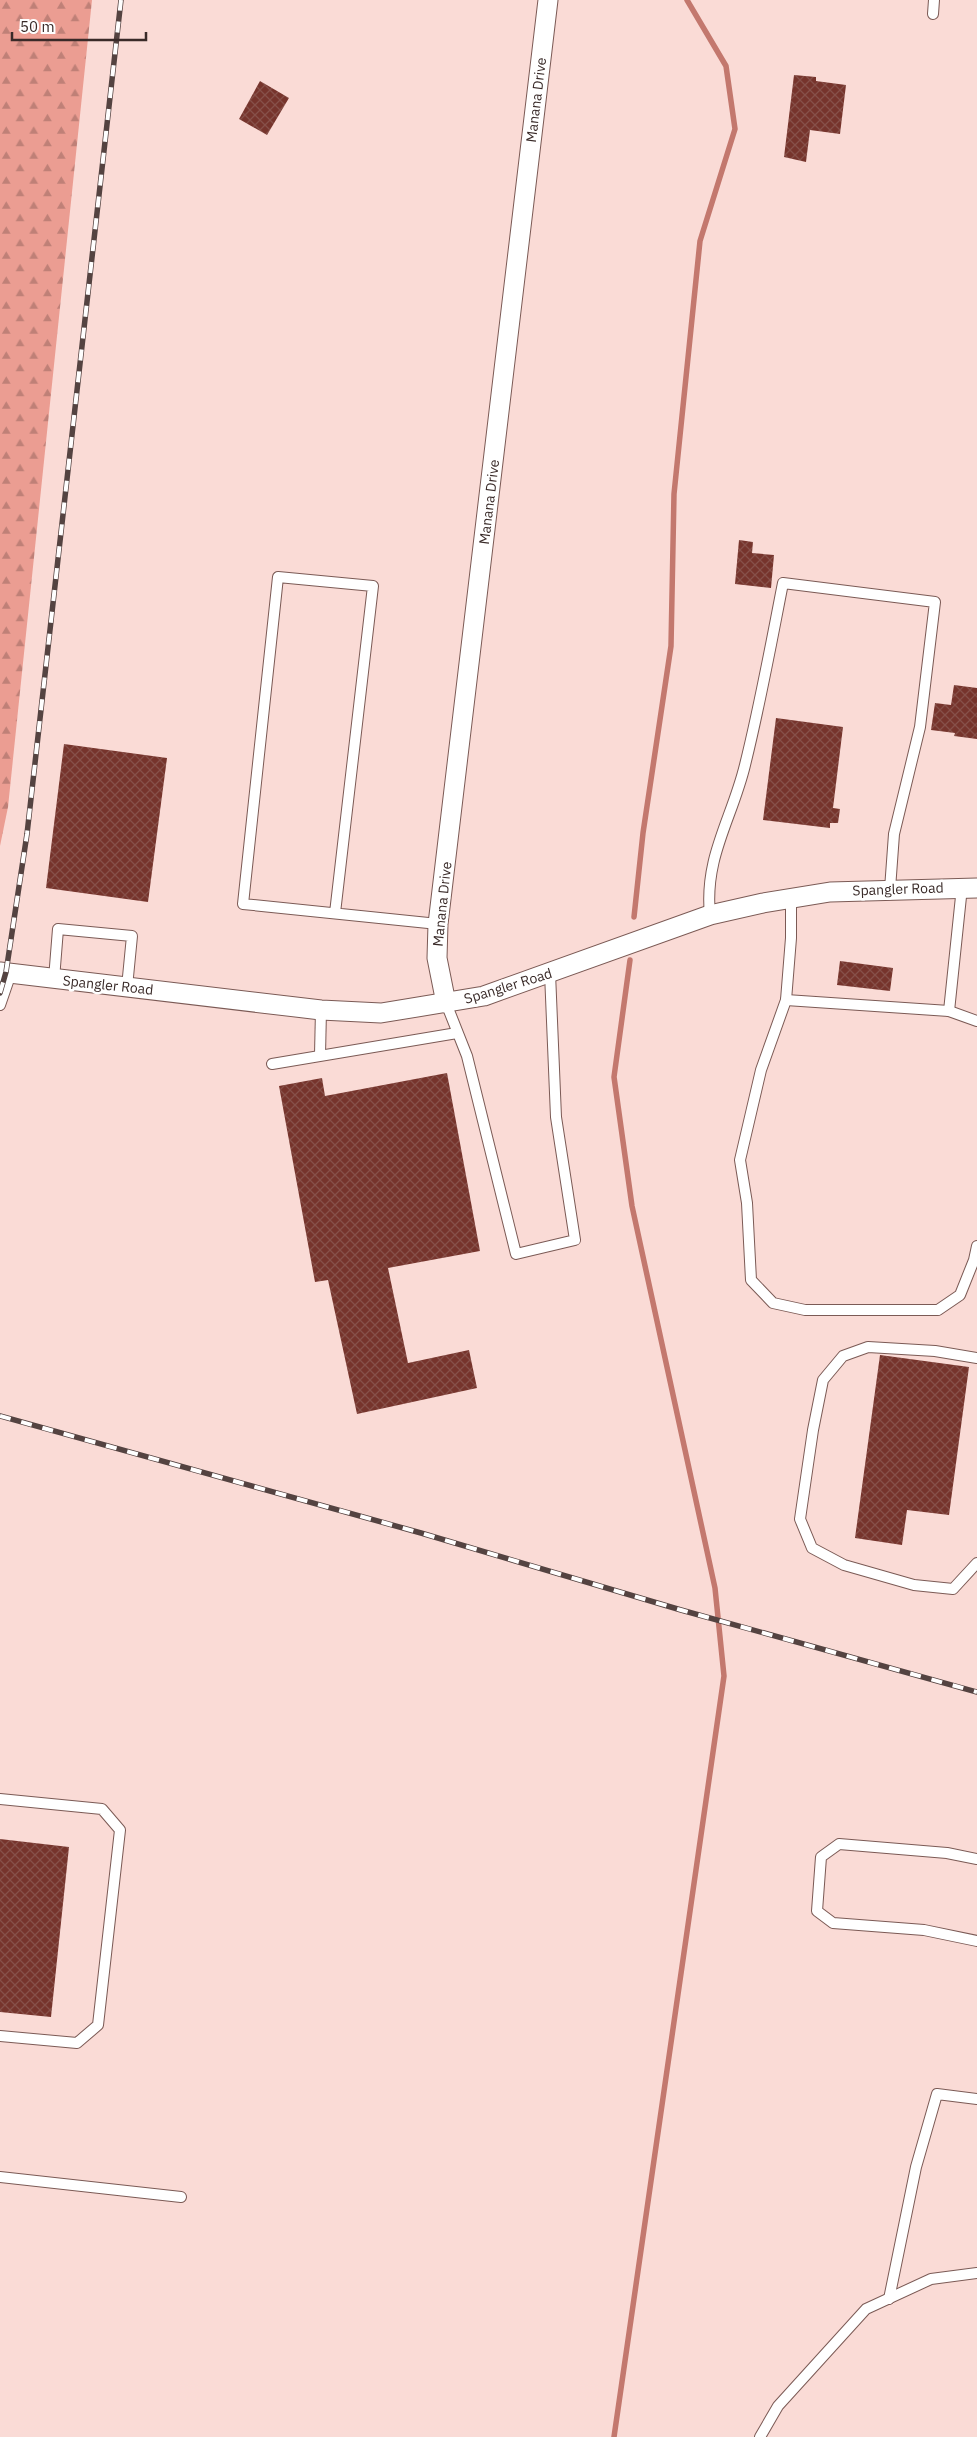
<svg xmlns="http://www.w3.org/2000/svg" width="977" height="2437" font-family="'IBM Plex Sans',sans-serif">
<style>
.forest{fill:url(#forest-firs)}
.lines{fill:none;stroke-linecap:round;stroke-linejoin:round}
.stream{stroke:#c3786e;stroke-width:5.5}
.building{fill:url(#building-cross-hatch)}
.lane-casing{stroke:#7b5a55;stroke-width:12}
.street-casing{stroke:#7b5a55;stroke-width:21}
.lane{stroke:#fff;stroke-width:10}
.street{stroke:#fff;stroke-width:19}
.rail-casing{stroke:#544341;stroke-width:5.5}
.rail{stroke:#fff;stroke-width:4;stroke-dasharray:11;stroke-linecap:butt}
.labels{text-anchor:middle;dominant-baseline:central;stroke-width:5;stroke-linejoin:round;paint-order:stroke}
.street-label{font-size:14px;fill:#392a28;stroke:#fff}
</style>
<defs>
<pattern id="forest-firs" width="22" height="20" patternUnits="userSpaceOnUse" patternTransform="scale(1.25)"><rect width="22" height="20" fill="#eb9d92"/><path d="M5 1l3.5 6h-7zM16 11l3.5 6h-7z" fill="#bf8077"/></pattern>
<pattern id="building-cross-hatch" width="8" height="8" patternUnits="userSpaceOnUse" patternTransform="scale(1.25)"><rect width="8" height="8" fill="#76342c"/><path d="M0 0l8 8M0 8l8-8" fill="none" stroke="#865049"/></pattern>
</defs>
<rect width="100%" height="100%" fill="#fadbd6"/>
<path class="forest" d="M 0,0 L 92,0 L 8,807 L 0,846 Z"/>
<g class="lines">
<g class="stream">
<path d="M 634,917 L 643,833 L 671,646 L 674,494 L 700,241 L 735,129 L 726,66 L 687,0"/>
<path d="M 614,2437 L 724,1676 L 715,1588 L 632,1206 L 614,1077 L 630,960"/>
</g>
</g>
<g class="building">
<path d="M 794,75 L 816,77 L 816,81 L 846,85 L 840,134 L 810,130 L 806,162 L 784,157 Z"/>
<path d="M 260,81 L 289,98 L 267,135 L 239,119 Z"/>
<path d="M 739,540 L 753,542 L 752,553 L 774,555 L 771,588 L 735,584 Z"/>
<path d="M 954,685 L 977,688 L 977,739 L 954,736 L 955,733 L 931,730 L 935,703 L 951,705 Z"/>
<path d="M 776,718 L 843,727 L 833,808 L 840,809 L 838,823 L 830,823 L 830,828 L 763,820 Z"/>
<path d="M 64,744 L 167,758 L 148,902 L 46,888 Z"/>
<path d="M 840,961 L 893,968 L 890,991 L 837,985 Z"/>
<path d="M 447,1073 L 480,1251 L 388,1268 L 408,1363 L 469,1350 L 477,1388 L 357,1414 L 328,1280 L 315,1282 L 279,1086 L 322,1078 L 325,1096 Z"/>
<path d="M 880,1355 L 969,1367 L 949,1515 L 907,1510 L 902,1545 L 855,1538 Z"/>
<path d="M 0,1839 L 69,1847 L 51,2017 L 0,2012 Z"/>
</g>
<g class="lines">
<g class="lane-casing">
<g id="lane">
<path d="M 933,14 L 934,0"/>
<path d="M 791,898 L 791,938 L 786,1000 L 761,1070 L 740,1160 L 747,1203 L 751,1280 L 773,1303 L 805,1310 L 938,1310 L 960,1295 L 974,1260 L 977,1246"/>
<path d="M 335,913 L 373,586 L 278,577 L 243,904 L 438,924"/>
<path d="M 710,915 C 704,857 732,819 745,765 C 760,705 771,644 783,583 L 935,602 L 920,727 L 894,834 L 890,889"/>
<path d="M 54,979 L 58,929 L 132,936 L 127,987"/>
<path d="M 786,1000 L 949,1011 L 977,1021"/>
<path d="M 446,1003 L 467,1056 L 516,1254 L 575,1240 L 556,1117 L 550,973"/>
<path d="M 0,1005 L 11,973"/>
<path d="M 949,1011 L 962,887"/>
<path d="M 320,1055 L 321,1010"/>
<path d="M 272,1064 L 457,1033"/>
<path d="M 977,1358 L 935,1351 L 868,1347 L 843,1356 L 823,1380 L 813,1430 L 800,1519 L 812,1548 L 844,1565 L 914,1585 L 953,1589 L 977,1563"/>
<path d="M 0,1799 L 102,1809 L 120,1830 L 98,2025 L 77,2043 L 0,2036"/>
<path d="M 977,1859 L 947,1853 L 839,1844 L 821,1857 L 817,1911 L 833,1923 L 924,1930 L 977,1941"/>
<path d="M 0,2177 L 181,2197"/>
<path d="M 889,2299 L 916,2167 L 937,2094 L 977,2099"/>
<path d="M 760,2437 L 778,2406 L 866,2309 L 931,2279 L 977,2273"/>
</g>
</g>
<g class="street-casing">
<g id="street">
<path d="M 0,972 L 321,1010 L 381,1013 L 484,996 L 710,915 L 763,903 L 830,892 L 977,888"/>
<path d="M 446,1003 L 437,958 L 438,924 L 548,0"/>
</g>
</g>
<use href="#lane" class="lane"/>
<use href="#street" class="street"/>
<g class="rail-casing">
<g id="rail">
<path d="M 0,993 L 6,972 L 27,834 L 121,0"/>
<path d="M 0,1416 L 421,1533 L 681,1610 L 977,1692"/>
</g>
</g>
<use href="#rail" class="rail"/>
</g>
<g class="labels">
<g class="street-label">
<text transform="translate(536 100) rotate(-83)">Manana Drive</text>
<text transform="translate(489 502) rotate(-83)">Manana Drive</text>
<text transform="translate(898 889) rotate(-2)">Spangler Road</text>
<text transform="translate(442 904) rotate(-84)">Manana Drive</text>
<text transform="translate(108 985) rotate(6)">Spangler Road</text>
<text transform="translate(508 986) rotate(-17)">Spangler Road</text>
</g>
</g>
<path d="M12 32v8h134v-8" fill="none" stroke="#392a28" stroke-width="2.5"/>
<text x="20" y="32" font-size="15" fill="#392a28" stroke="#ffffff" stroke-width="4" paint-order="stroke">50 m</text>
</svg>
